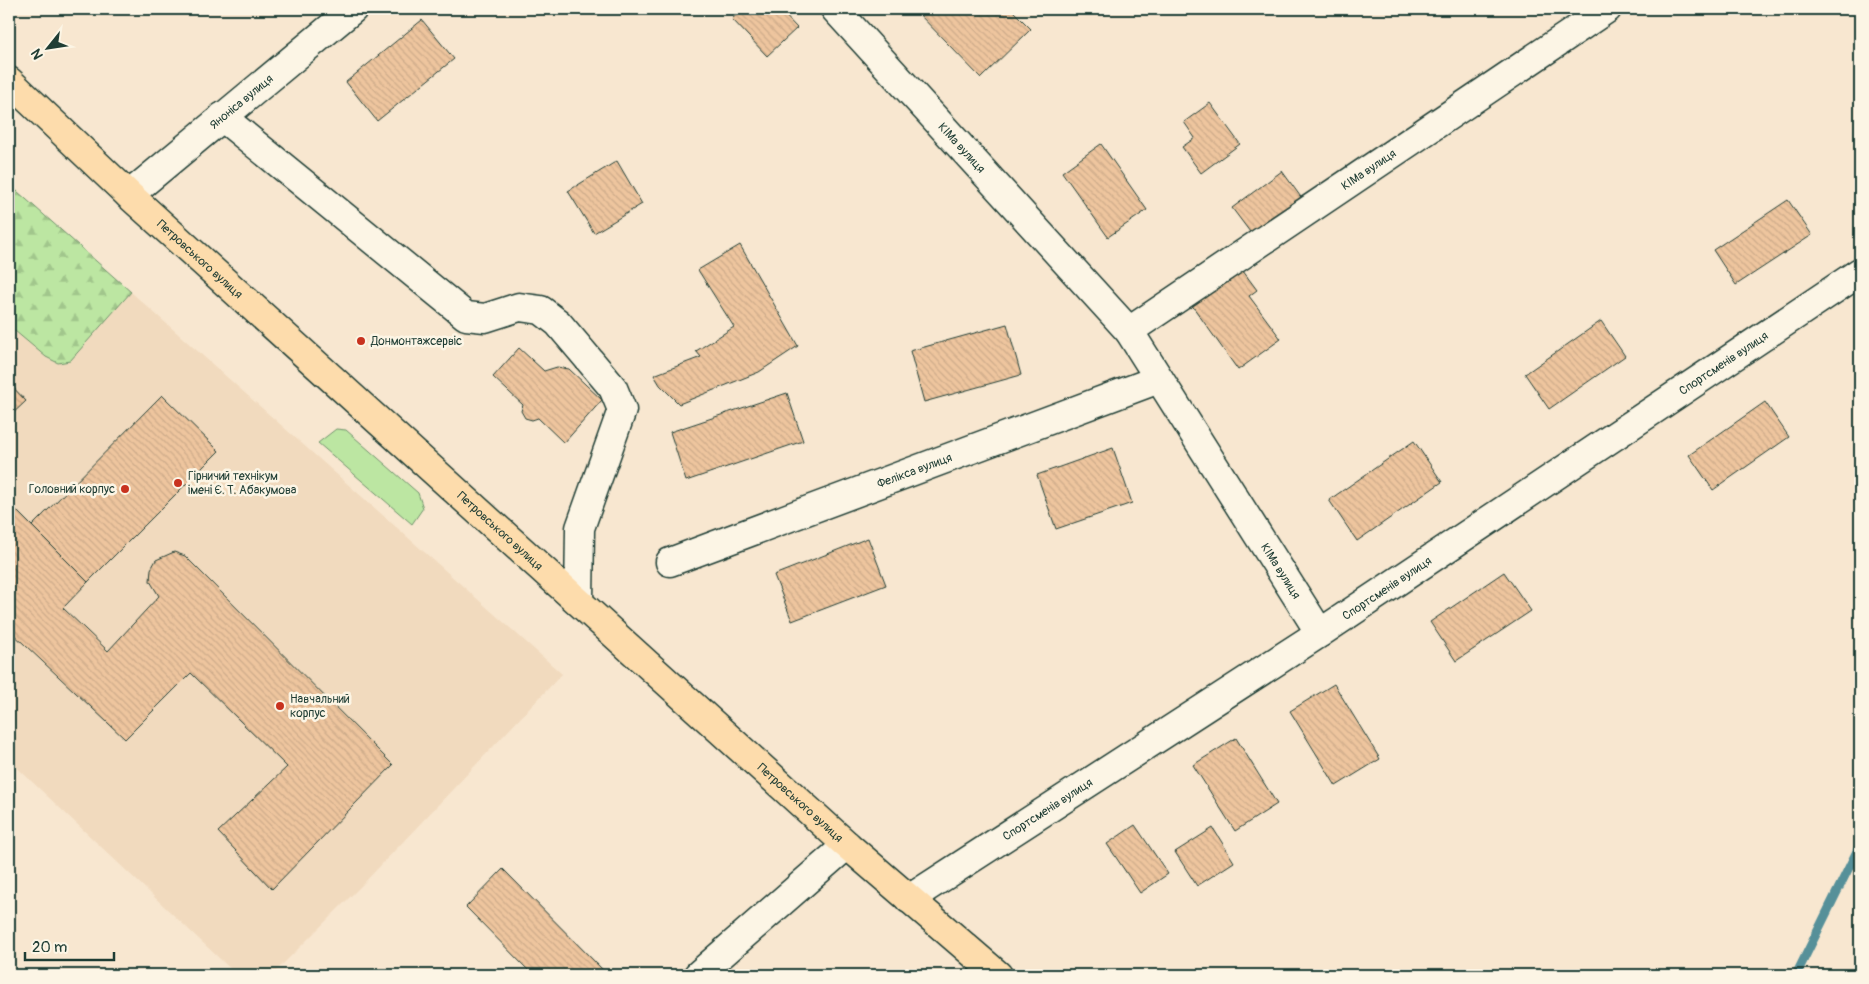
<svg xmlns="http://www.w3.org/2000/svg" width="1869" height="984" font-family="Pangolin,sans-serif">
<style>
.built{fill:#f1dabe}
.grass{fill:#bce6a2;stroke:#6e926b}
.forest{fill:url(#forest-firs);stroke:#6e926b}
.lines{fill:none;stroke-linecap:round;stroke-linejoin:round}
.stream{stroke:#579099;stroke-width:9}
.building{fill:url(#building-back-hatch);stroke:#1f3d34}
.minor-casing{stroke:#1f3d34;stroke-width:31}
.major-casing{stroke:#1f3d34;stroke-width:31}
.minor{stroke:#fcf5e5;stroke-width:28}
.major{stroke:#fddcac;stroke-width:28}
.poi-dot{fill:#c8321e;stroke:#fcf5e5;stroke-width:2}
.labels{text-anchor:middle;dominant-baseline:central;stroke-width:5;stroke-linejoin:round;paint-order:stroke}
.street-label{font-size:12px;fill:#1f3d34;stroke:#fcf5e5}
.poi-label{font-size:12px;fill:#1f3d34;stroke:#fcf5e5;text-anchor:start}
</style>
<defs>
<pattern id="forest-firs" width="22" height="20" patternUnits="userSpaceOnUse" patternTransform="scale(1.25)"><rect width="22" height="20" fill="#bce6a2"/><path d="M5 1l3.5 6h-7zM16 11l3.5 6h-7z" fill="#a1c68c"/></pattern>
<pattern id="building-back-hatch" width="6" height="6" patternUnits="userSpaceOnUse" patternTransform="scale(1.25)"><rect width="6" height="6" fill="#eec59e"/><path d="M-1 5l2 2M0 0l6 6M5-1l2 2" fill="none" stroke="#ccaa89"/></pattern>
</defs>
<rect width="100%" height="100%" fill="#f8e7d0"/>
<filter id="ink" filterUnits="userSpaceOnUse"><feTurbulence type="fractalNoise" baseFrequency=".02" numOctaves="2"/><feDisplacementMap in="SourceGraphic" scale="10" xChannelSelector="R" yChannelSelector="G"/><feConvolveMatrix kernelMatrix="1 2 1 2 8 2 1 2 1" color-interpolation-filters="sRGB"/></filter>
<g filter="url(#ink)">
<path class="built" d="M 9,184 L 562,674 L 363,884 L 272,975 L 237,975 L 9,760 Z"/>
<path class="grass" d="M 336,429 L 346,430 L 418,493 L 423,508 L 412,524 L 318,443 Z"/>
<path class="forest" d="M 9,184 L 131,292 L 70,361 L 58,363 L 46,357 L 9,326 Z"/>
<g class="lines">
<path class="stream" d="M 1796,975 L 1860,845"/>
</g>
<g class="building">
<path d="M 743,9 L 779,9 L 797,28 L 767,56 L 732,19 Z"/>
<path d="M 914,9 L 1011,9 L 1031,29 L 981,78 Z"/>
<path d="M 422,20 L 454,59 L 377,121 L 346,82 Z"/>
<path d="M 1210,103 L 1240,144 L 1201,173 L 1182,147 L 1195,138 L 1184,122 Z"/>
<path d="M 1101,144 L 1147,210 L 1108,237 L 1062,172 Z"/>
<path d="M 617,161 L 642,204 L 594,233 L 568,191 Z"/>
<path d="M 1282,171 L 1303,200 L 1253,236 L 1232,208 Z"/>
<path d="M 1788,200 L 1812,235 L 1736,285 L 1713,250 Z"/>
<path d="M 740,245 L 798,346 L 759,372 L 679,404 L 660,385 L 654,375 L 701,357 L 696,351 L 734,327 L 698,270 Z"/>
<path d="M 1240,267 L 1257,290 L 1249,296 L 1281,339 L 1238,370 L 1191,304 Z"/>
<path d="M 1601,321 L 1625,356 L 1549,409 L 1525,374 Z"/>
<path d="M 1007,324 L 1021,375 L 924,402 L 910,351 Z"/>
<path d="M 519,348 L 544,371 L 557,367 L 569,369 L 602,400 L 564,443 L 538,418 L 532,420 L 525,418 L 521,411 L 523,405 L 493,377 Z"/>
<path d="M 9,383 L 26,401 L 9,417 Z"/>
<path d="M 787,393 L 803,441 L 686,481 L 670,432 Z"/>
<path d="M 162,395 L 219,451 L 88,582 L 32,526 Z"/>
<path d="M 1765,402 L 1789,437 L 1713,490 L 1689,455 Z"/>
<path d="M 1414,441 L 1442,482 L 1357,541 L 1329,500 Z"/>
<path d="M 1113,448 L 1132,503 L 1056,529 L 1037,475 Z"/>
<path d="M 9,503 L 88,582 L 63,608 L 108,651 L 159,596 L 150,581 L 151,569 L 156,560 L 174,552 L 185,556 L 393,765 L 272,889 L 218,832 L 287,767 L 191,673 L 125,739 L 9,630 Z"/>
<path d="M 868,538 L 886,585 L 792,621 L 774,575 Z"/>
<path d="M 1504,572 L 1531,611 L 1456,661 L 1430,622 Z"/>
<path d="M 1334,684 L 1380,759 L 1336,786 L 1290,711 Z"/>
<path d="M 1236,738 L 1277,804 L 1235,831 L 1193,765 Z"/>
<path d="M 1135,825 L 1168,874 L 1140,893 L 1107,844 Z"/>
<path d="M 1213,828 L 1234,862 L 1197,886 L 1175,852 Z"/>
<path d="M 503,869 L 608,975 L 533,975 L 466,907 Z"/>
</g>
<g class="lines">
<g class="minor-casing">
<g id="minor">
<path id="s1" d="M 835,9 L 1129,331 L 1320,633"/>
<path d="M 222,117 L 466,316 L 485,318 L 519,307 L 541,310 L 558,323 L 613,388 L 622,410 L 580,528 L 579,601"/>
<path id="s2" d="M 129,195 L 353,9"/>
<path id="s3" d="M 1129,331 L 1607,9"/>
<path id="s4" d="M 670,562 L 1159,379"/>
<path id="s5" d="M 909,899 L 1320,633 L 1860,272"/>
<path d="M 698,975 L 847,845"/>
</g>
</g>
<g class="major-casing">
<g id="major">
<path id="s6" d="M 9,81 L 129,195 L 847,845 L 998,975"/>
</g>
</g>
<use href="#minor" class="minor"/>
<use href="#major" class="major"/>
</g>
</g>
<g class="poi-dot">
<circle cx="361" cy="341" r="5"/>
<circle cx="178" cy="483" r="5"/>
<circle cx="125" cy="489" r="5"/>
<circle cx="280" cy="706" r="5"/>
</g>
<g class="labels">
<g class="street-label">
<text stroke="none"><textPath href="#s2" startOffset="146">Яноніса вулиця</textPath></text>
<text stroke="none"><textPath href="#s1" startOffset="188">КІМа вулиця</textPath></text>
<text stroke="none"><textPath href="#s3" startOffset="289">КІМа вулиця</textPath></text>
<text stroke="none"><textPath href="#s6" startOffset="261">Петровського вулиця</textPath></text>
<text stroke="none"><textPath href="#s5" startOffset="975">Спортсменів вулиця</textPath></text>
<text stroke="none"><textPath href="#s4" startOffset="261">Фелікса вулиця</textPath></text>
<text stroke="none"><textPath href="#s6" startOffset="666">Петровського вулиця</textPath></text>
<text stroke="none"><textPath href="#s1" startOffset="720">КІМа вулиця</textPath></text>
<text stroke="none"><textPath href="#s5" startOffset="570">Спортсменів вулиця</textPath></text>
<text stroke="none"><textPath href="#s6" startOffset="1071">Петровського вулиця</textPath></text>
<text stroke="none"><textPath href="#s5" startOffset="165">Спортсменів вулиця</textPath></text>
</g>
<g class="poi-label">
<text x="371" y="341">Донмонтажсервіс</text>
<text x="188" y="476">Гірничий технікум<tspan x="188" dy="14">імені Є. Т. Абакумова</tspan></text>
<text x="115" y="489" text-anchor="end">Головний корпус</text>
<text x="290" y="699">Навчальний<tspan x="290" dy="14">корпус</tspan></text>
</g>
</g>
<rect width="1869" height="984" fill="none" stroke="#fcf5e5" stroke-width="30"/>
<rect x="15" y="15" width="1839" height="954" fill="none" stroke="#1f3d34" stroke-width="2" filter="url(#ink)"/>
<g transform="translate(48 48) rotate(240)" stroke="#fcf5e5" stroke-width="4" paint-order="stroke">
<path d="M0-4L9 19L0 12L-9 19Z" fill="#1f3d34"/>
<text y="-8" font-size="14" font-weight="bold" text-anchor="middle" fill="#1f3d34">N</text>
</g>
<path d="M25 952v8h89v-8" fill="none" stroke="#1f3d34" stroke-width="2.5"/>
<text x="32" y="952" font-size="15" fill="#1f3d34" stroke="#fcf5e5" stroke-width="4" paint-order="stroke">20 m</text>
</svg>
